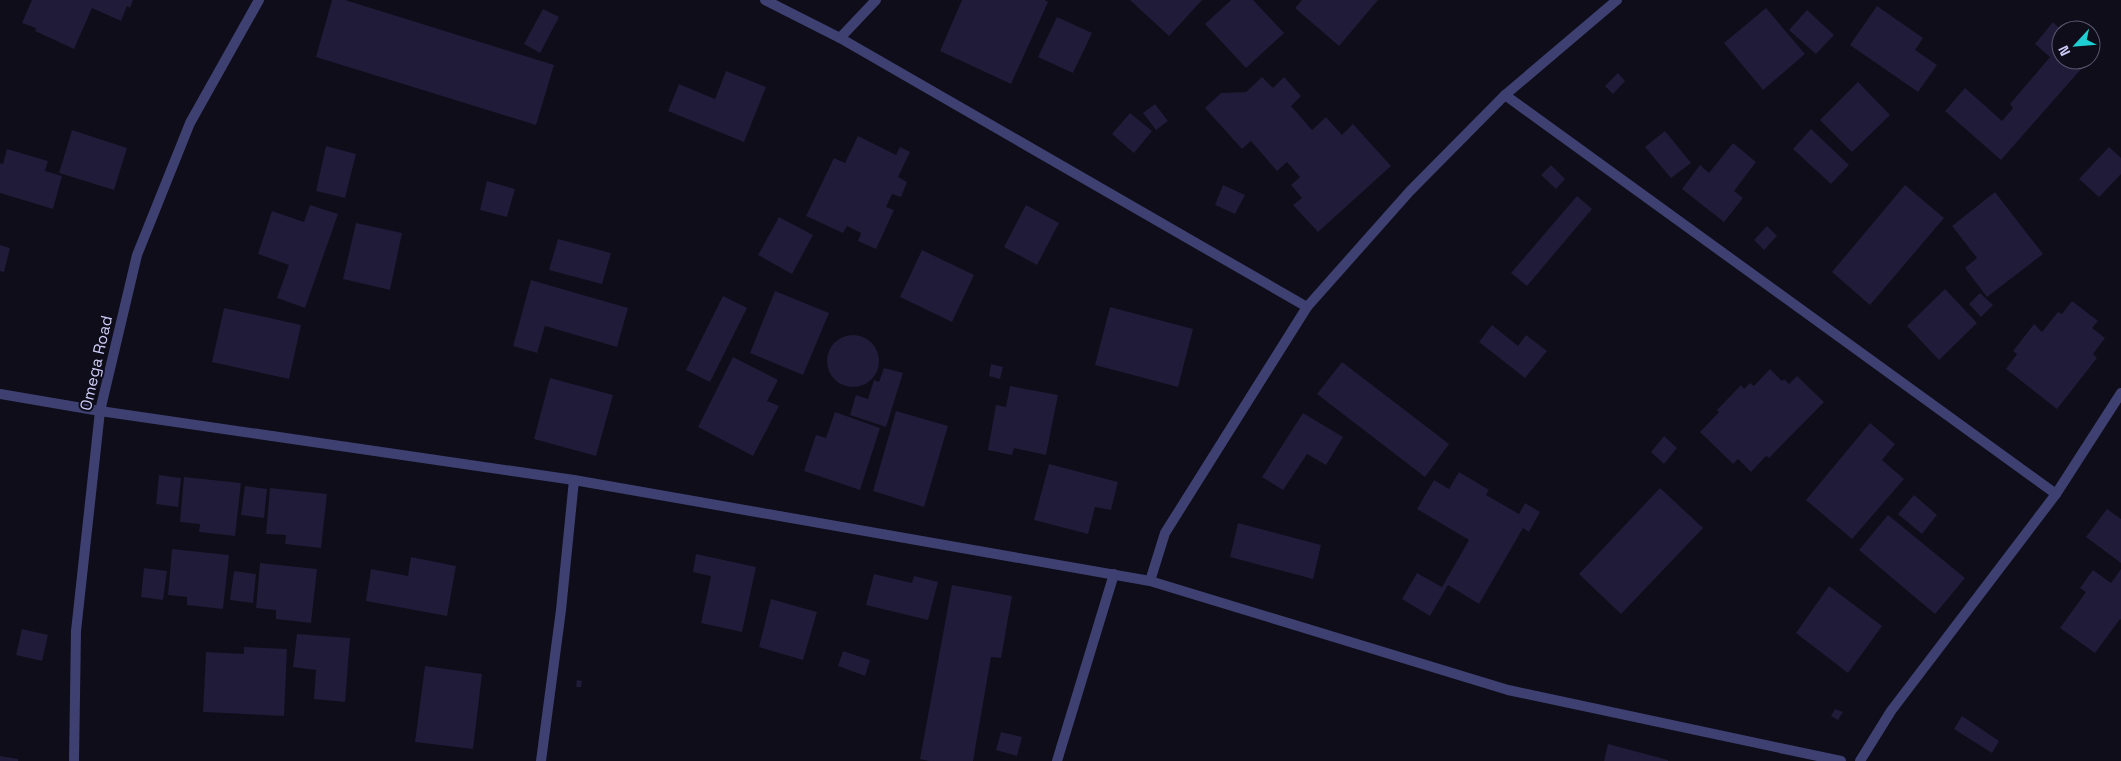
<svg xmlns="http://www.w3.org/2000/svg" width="2121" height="761" font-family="'Space Grotesk',sans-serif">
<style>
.building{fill:#1f1b38}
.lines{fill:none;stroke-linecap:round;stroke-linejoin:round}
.minor{stroke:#3e4072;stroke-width:10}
.labels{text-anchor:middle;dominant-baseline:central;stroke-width:4;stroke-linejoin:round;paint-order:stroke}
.street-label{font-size:16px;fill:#ceccf8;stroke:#0e0d19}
</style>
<rect width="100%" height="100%" fill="#0e0d19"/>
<g class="building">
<path d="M 32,0 L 133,0 L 130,8 L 127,6 L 121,21 L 92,8 L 74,49 L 35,31 L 36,28 L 22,23 Z"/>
<path d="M 332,0 L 345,0 L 554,65 L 536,125 L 316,57 Z"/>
<path d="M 962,0 L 1045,0 L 1048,2 L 1011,84 L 940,51 Z"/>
<path d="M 1130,0 L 1202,0 L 1169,36 Z"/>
<path d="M 1231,0 L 1253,0 L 1284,33 L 1246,68 L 1205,24 Z"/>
<path d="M 1302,0 L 1378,0 L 1339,46 L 1295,8 Z"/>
<path d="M 1877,6 L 1923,38 L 1915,50 L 1937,65 L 1918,92 L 1850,45 Z"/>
<path d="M 1766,8 L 1805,54 L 1763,90 L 1724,43 Z"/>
<path d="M 543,9 L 559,17 L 540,53 L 524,44 Z"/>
<path d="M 1807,10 L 1834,35 L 1816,54 L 1789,30 Z"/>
<path d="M 1057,17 L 1092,33 L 1073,73 L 1038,57 Z"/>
<path d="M 2053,22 L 2061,30 L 2061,60 L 2089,60 L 2001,160 L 1945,111 L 1965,88 L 2002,121 L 2013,108 L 2010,104 L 2050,57 L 2035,44 Z"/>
<path d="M 726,71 L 766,87 L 744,142 L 668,111 L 679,84 L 715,99 Z"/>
<path d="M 1618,73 L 1625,81 L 1613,94 L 1605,86 Z"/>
<path d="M 1262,77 L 1273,88 L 1284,77 L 1301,96 L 1291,106 L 1312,130 L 1326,117 L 1342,135 L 1353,124 L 1391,166 L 1318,232 L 1293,205 L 1302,198 L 1291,185 L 1300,177 L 1287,162 L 1277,171 L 1251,141 L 1242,149 L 1205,108 L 1221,93 L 1246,92 Z"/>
<path d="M 1858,82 L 1890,115 L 1852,152 L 1820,120 Z"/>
<path d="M 1155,104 L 1168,121 L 1156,130 L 1143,113 Z"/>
<path d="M 1130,113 L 1152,131 L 1134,153 L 1112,134 Z"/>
<path d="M 1811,129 L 1849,165 L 1831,184 L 1793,149 Z"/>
<path d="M 72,130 L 127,148 L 114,190 L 59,173 Z"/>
<path d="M 1665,131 L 1691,163 L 1671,178 L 1645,147 Z"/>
<path d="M 858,136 L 896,155 L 900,147 L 910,152 L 898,177 L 907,182 L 901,197 L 892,194 L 886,207 L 894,210 L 876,249 L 858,241 L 861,233 L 847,226 L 843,233 L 806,216 L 834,158 L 845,163 Z"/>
<path d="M 1733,143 L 1756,162 L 1734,191 L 1743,198 L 1724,222 L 1682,189 L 1700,165 L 1709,173 Z"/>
<path d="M 326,146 L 356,154 L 345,198 L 316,191 Z"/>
<path d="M 2109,147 L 2121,158 L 2121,174 L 2099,197 L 2079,179 Z"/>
<path d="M 7,149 L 48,161 L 45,171 L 62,176 L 53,209 L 0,193 L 0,163 L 3,164 Z"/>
<path d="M 1551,165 L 1565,179 L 1556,189 L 1541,175 Z"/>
<path d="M 487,181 L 515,189 L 507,217 L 480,210 Z"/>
<path d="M 1223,185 L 1245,195 L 1235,214 L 1215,205 Z"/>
<path d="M 1905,185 L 1944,218 L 1870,305 L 1832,272 Z"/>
<path d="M 1995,192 L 2043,254 L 1987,297 L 1965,268 L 1977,258 L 1952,226 Z"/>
<path d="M 1577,196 L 1592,209 L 1527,286 L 1511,273 Z"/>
<path d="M 310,205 L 338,214 L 305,308 L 277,298 L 289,265 L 258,254 L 272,211 L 304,222 Z"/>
<path d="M 1026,205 L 1059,223 L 1037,265 L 1004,247 Z"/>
<path d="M 779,217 L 813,235 L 792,274 L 758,255 Z"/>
<path d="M 356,223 L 402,233 L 390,290 L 343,279 Z"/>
<path d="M 1767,226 L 1777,236 L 1764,250 L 1754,240 Z"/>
<path d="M 558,239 L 611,253 L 602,284 L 549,270 Z"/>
<path d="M 0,245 L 10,248 L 4,272 L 0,271 Z"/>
<path d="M 922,250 L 974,275 L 952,322 L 900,297 Z"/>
<path d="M 531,280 L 628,308 L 617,347 L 545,326 L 537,353 L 513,346 Z"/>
<path d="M 1945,289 L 1977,323 L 1939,360 L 1907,326 Z"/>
<path d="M 775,291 L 829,313 L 803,375 L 750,353 Z"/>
<path d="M 1980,293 L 1993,305 L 1981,317 L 1969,304 Z"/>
<path d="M 723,296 L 747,308 L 710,382 L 686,370 Z"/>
<path d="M 2072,301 L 2098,321 L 2092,328 L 2105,338 L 2093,354 L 2097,358 L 2057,409 L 2006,369 L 2017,354 L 2013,351 L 2034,324 L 2042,332 L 2058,312 L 2062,314 Z"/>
<path d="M 1110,307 L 1193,329 L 1178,387 L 1095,365 Z"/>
<path d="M 224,308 L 301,325 L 289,379 L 212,362 Z"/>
<path d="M 1492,325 L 1518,346 L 1526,335 L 1547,351 L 1525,378 L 1479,342 Z"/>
<circle cx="853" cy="361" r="26"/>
<path d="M 733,357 L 778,380 L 767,401 L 779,406 L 753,456 L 698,427 Z"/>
<path d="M 1342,362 L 1449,444 L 1425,477 L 1317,394 Z"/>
<path d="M 991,364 L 1003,367 L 1000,379 L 989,376 Z"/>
<path d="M 884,368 L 903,373 L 886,427 L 850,415 L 856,395 L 868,399 L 874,380 L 879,382 Z"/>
<path d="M 1770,369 L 1782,381 L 1784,379 L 1789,384 L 1797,376 L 1824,402 L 1769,458 L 1766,456 L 1751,472 L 1738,459 L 1733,464 L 1700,432 L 1719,412 L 1717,410 L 1741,385 L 1744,389 L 1750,383 L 1754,386 Z"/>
<path d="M 550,378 L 613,395 L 596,456 L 534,439 Z"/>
<path d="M 1010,386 L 1058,395 L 1046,455 L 1014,448 L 1012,455 L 988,450 L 996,405 L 1006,407 Z"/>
<path d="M 896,411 L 948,426 L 924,507 L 873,491 Z"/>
<path d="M 835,412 L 880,428 L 860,490 L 804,471 L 816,435 L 826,438 Z"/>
<path d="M 1303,413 L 1343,437 L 1326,465 L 1307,454 L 1283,490 L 1262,477 Z"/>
<path d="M 1870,423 L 1895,444 L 1882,460 L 1904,479 L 1852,539 L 1806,500 Z"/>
<path d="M 1664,436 L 1677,448 L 1664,464 L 1651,452 Z"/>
<path d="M 1049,464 L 1118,482 L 1111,510 L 1095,507 L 1088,534 L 1034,520 Z"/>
<path d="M 1459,472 L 1489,490 L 1486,495 L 1519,514 L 1525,503 L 1540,512 L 1529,532 L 1523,528 L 1479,604 L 1448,585 L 1430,616 L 1402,599 L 1417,573 L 1442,587 L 1469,540 L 1417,509 L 1434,480 L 1449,489 Z"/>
<path d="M 159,475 L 181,478 L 178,507 L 156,504 Z"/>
<path d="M 184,477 L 241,483 L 235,536 L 199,532 L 200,524 L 180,522 Z"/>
<path d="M 245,486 L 267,489 L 264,518 L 241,515 Z"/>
<path d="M 270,488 L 327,494 L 321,548 L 285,544 L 286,535 L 266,534 Z"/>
<path d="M 1660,488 L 1703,528 L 1621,614 L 1579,574 Z"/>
<path d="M 1914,495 L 1937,515 L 1922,534 L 1898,514 Z"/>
<path d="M 2107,509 L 2121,519 L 2121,563 L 2086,537 Z"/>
<path d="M 1888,515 L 1965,578 L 1935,614 L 1859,550 Z"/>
<path d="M 1238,523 L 1321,545 L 1313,579 L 1230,557 Z"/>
<path d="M 172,549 L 229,555 L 223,609 L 187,605 L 187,597 L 168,595 Z"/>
<path d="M 696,554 L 756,567 L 742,632 L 701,623 L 711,576 L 693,572 Z"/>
<path d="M 411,557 L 456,566 L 447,616 L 366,601 L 371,569 L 408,576 Z"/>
<path d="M 260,563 L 317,569 L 311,623 L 276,619 L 276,610 L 256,608 Z"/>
<path d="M 144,568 L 167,571 L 163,600 L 141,597 Z"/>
<path d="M 2121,569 L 2121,620 L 2120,619 L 2095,653 L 2060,628 L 2086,592 L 2080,588 L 2093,570 L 2111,583 Z"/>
<path d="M 234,571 L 256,574 L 253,603 L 230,600 Z"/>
<path d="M 874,574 L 912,583 L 914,576 L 938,582 L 928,620 L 866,605 Z"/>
<path d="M 952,585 L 1012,596 L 1001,658 L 991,657 L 973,761 L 929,761 L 920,759 Z"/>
<path d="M 1829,586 L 1882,626 L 1848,673 L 1796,633 Z"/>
<path d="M 771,599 L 817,612 L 803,660 L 759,647 Z"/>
<path d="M 22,629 L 48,635 L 42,661 L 16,655 Z"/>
<path d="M 297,634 L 350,638 L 345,702 L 314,699 L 316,670 L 293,667 Z"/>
<path d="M 244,647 L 287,649 L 284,716 L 203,712 L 206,652 L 244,654 Z"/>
<path d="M 843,651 L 870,660 L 865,676 L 838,666 Z"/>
<path d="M 425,666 L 482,674 L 473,749 L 415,742 Z"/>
<path d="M 577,680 L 582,681 L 581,687 L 576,687 Z"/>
<path d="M 1835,709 L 1843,712 L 1838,720 L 1831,716 Z"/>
<path d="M 1962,716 L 1999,741 L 1992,753 L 1954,729 Z"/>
<path d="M 1001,732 L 1022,737 L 1017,756 L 996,750 Z"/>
<path d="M 1608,744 L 1668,760 L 1668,761 L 1604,761 Z"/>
<path d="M 0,756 L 18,759 L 18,761 L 0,761 Z"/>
</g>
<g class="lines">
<g class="minor">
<path d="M 765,0 L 840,38 L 1307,307"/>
<path d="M 840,38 L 876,0"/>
<path d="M 1505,95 L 2056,494"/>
<path d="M 0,394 L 100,411 L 574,480 L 1150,581 L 1508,690 L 1841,761"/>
<path d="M 1150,581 L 1165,533 L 1307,307 L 1410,191 L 1505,95 L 1617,0"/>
<path d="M 74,761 L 76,631 L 100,411 L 137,255 L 190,123 L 259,0"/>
<path d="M 541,761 L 561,610 L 574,480"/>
<path d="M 1057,761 L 1114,574"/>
<path d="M 1860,761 L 1891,711 L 2056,494 L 2121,393"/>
</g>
</g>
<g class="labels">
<g class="street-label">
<text transform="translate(96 363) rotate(-77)">Omega Road</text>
</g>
</g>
<g transform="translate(2076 45) rotate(244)"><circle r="24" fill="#0e0d19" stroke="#5b5972"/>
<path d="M0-4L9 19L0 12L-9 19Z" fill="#1dcfd3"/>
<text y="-8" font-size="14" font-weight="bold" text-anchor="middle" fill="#ceccf8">N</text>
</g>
</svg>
